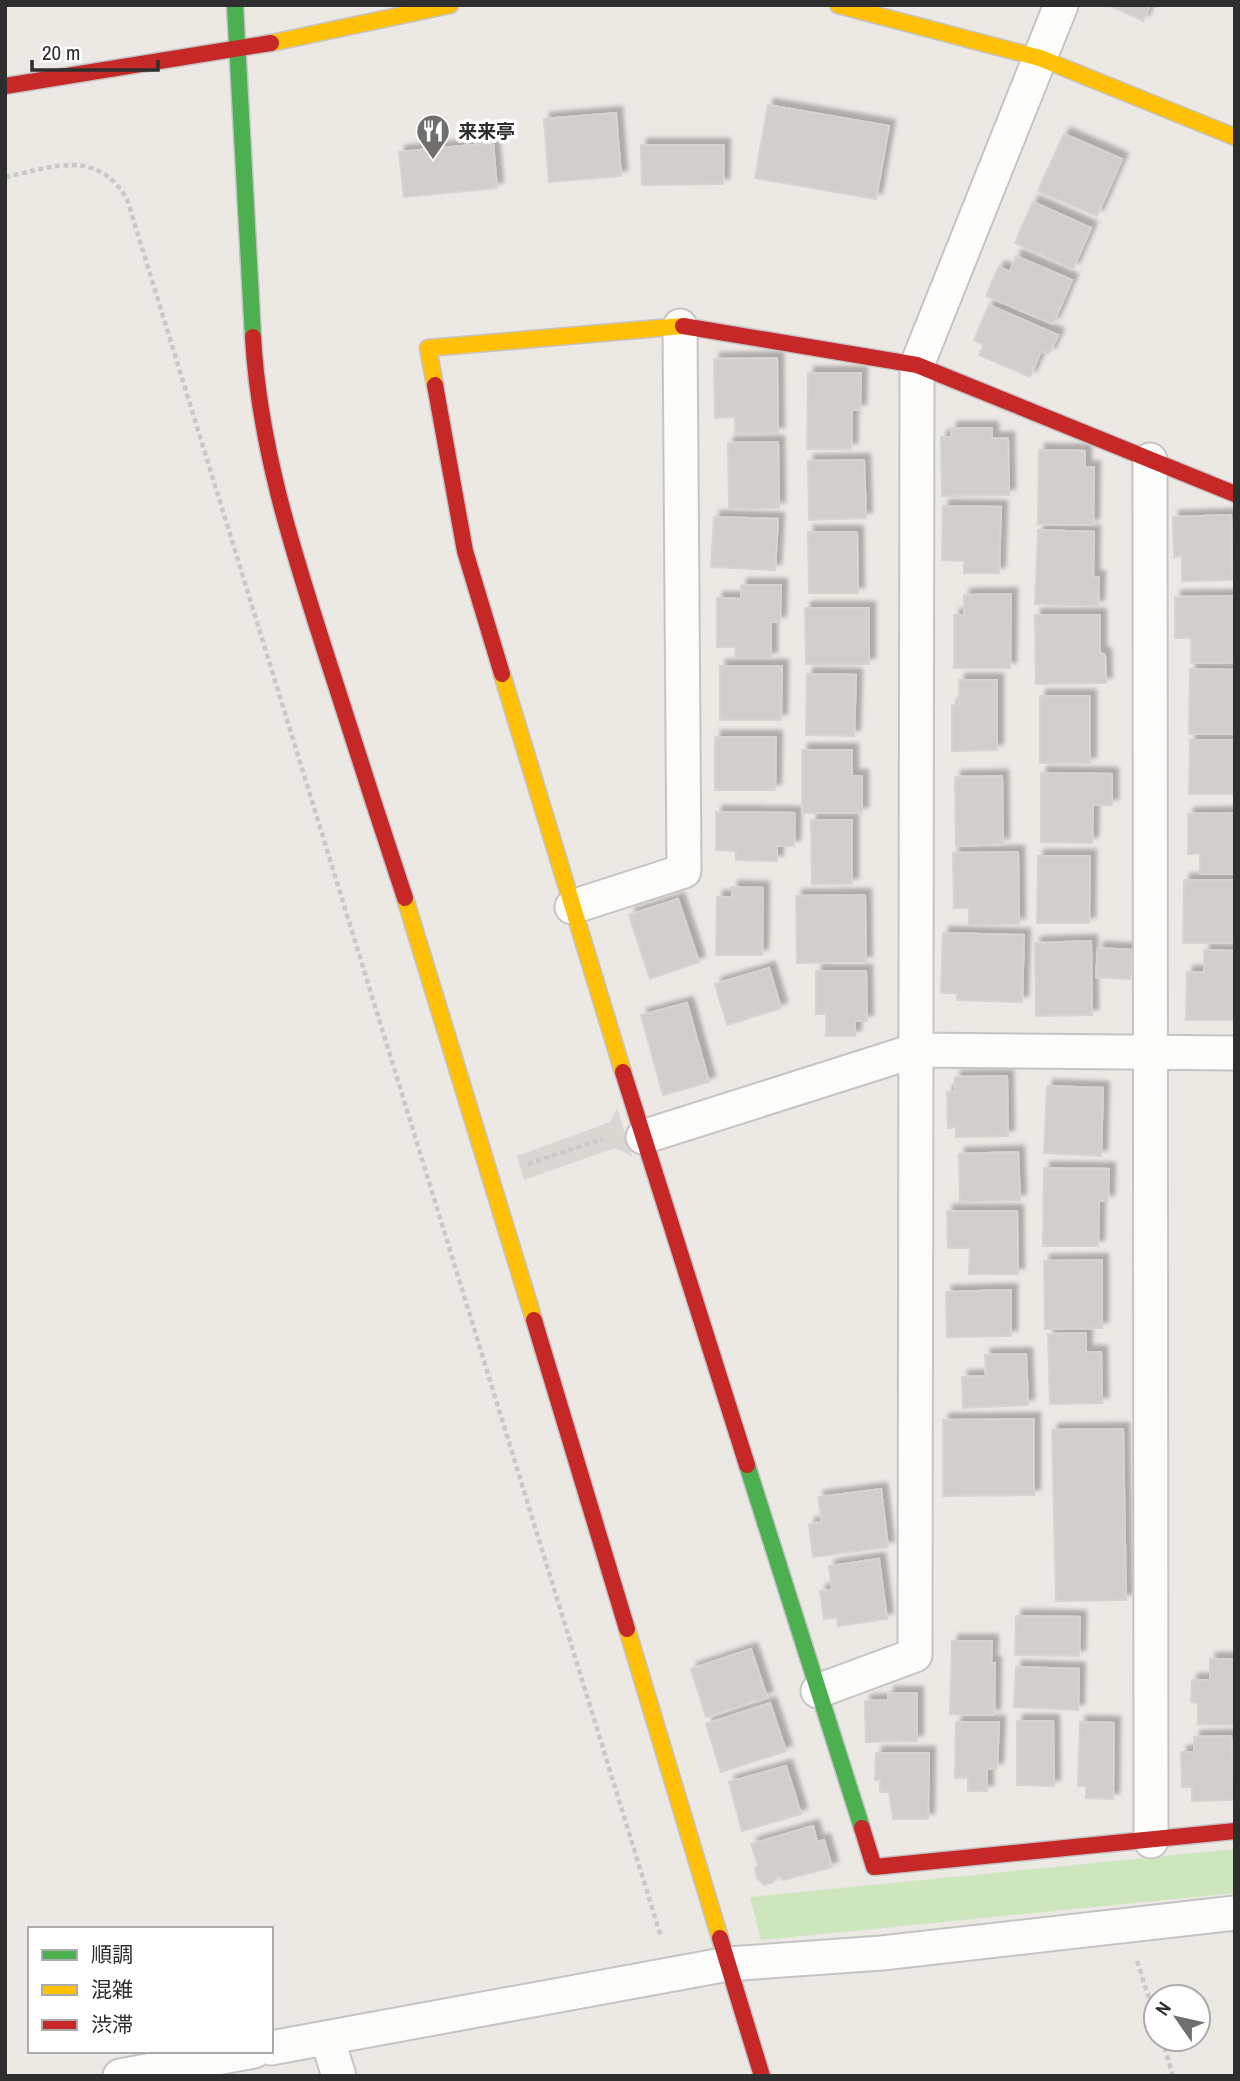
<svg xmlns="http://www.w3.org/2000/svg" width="1240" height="2081" font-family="'Archivo Narrow','Noto Sans JP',sans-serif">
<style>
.green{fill:#cee6be}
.plaza{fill:#dad6d2}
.building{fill:#d1cecb;stroke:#d7d4d0;stroke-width:2;filter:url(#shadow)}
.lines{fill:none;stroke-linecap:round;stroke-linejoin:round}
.street-casing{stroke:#c5c4c5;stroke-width:37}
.fast-casing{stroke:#c5c4c5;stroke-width:19}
.slow-casing{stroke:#c5c4c5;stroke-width:19}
.jam-casing{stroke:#c5c4c5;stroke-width:19}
.path{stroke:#c9c9c8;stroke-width:4.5;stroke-dasharray:5 3.5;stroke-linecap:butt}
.street{stroke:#fcfcfb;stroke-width:33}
.fast{stroke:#4caf50;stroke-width:16}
.slow{stroke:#ffc107;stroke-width:16}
.jam{stroke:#c62828;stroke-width:16}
.labels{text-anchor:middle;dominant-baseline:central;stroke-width:7;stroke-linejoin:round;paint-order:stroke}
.poi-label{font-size:19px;font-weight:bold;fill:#2e2e2e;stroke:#fff;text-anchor:start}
</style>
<defs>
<filter id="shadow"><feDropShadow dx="6" dy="-6" stdDeviation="2" flood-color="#0004"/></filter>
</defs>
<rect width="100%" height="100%" fill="#ece8e4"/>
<path class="green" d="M 1235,1849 L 1235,1893 L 761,1940 L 750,1897 Z"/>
<path class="plaza" d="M 617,1108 L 632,1156 L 615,1148 L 524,1180 L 517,1156 L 610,1122 Z"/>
<g class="building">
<path d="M 1109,5 L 1150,5 L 1143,21 Z"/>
<path d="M 768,105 L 889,126 L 876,199 L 755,178 Z"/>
<path d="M 616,113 L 621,176 L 549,182 L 544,119 Z"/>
<path d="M 1064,134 L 1122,159 L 1097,216 L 1038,191 Z"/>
<path d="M 493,143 L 497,188 L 404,197 L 399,152 Z"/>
<path d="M 641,145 L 724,145 L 723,184 L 642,185 Z"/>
<path d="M 1033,202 L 1091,228 L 1073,269 L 1015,243 Z"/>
<path d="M 1016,256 L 1072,280 L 1053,324 L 986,296 L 999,267 L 1010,272 Z"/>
<path d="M 989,305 L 1058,335 L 1049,354 L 1041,351 L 1030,377 L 979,355 L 984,345 L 974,340 Z"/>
<path d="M 777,358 L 778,433 L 735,433 L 735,417 L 715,418 L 714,359 Z"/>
<path d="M 808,373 L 861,373 L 860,410 L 852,410 L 851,449 L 807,449 Z"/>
<path d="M 951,428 L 992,428 L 992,439 L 1008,438 L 1009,495 L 942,496 L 941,437 L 951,437 Z"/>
<path d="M 778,442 L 779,508 L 729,509 L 728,443 Z"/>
<path d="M 1039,450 L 1085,451 L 1085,468 L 1094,467 L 1093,525 L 1038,524 Z"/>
<path d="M 864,460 L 866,518 L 809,520 L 808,461 Z"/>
<path d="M 943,506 L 1001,507 L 999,573 L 964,573 L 964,561 L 942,560 Z"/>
<path d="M 1231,515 L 1232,580 L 1182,581 L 1182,556 L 1174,557 L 1173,517 Z"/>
<path d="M 714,517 L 778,519 L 775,570 L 711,567 Z"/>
<path d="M 1038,530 L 1094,532 L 1093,577 L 1099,577 L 1098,606 L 1035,604 Z"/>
<path d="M 808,532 L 857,532 L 858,593 L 809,593 Z"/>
<path d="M 741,585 L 781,585 L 780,622 L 771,622 L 771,658 L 735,658 L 736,647 L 717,647 L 717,598 L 741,599 Z"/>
<path d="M 1011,594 L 1010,668 L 954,668 L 954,615 L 964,615 L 964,595 Z"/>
<path d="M 1235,596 L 1235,662 L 1191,663 L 1191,638 L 1175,638 L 1175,597 Z"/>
<path d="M 805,608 L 869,608 L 869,664 L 806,664 Z"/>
<path d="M 1035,615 L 1100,615 L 1100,653 L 1105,655 L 1106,683 L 1036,684 Z"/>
<path d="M 720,666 L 782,666 L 781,720 L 720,720 Z"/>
<path d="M 1190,669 L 1235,670 L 1235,734 L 1189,734 Z"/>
<path d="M 807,674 L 856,675 L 854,736 L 806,735 Z"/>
<path d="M 959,680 L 997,680 L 997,750 L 952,751 L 952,705 L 959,705 Z"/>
<rect x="1040" y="696" width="50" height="67"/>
<path d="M 715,737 L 776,737 L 775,790 L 715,790 Z"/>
<path d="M 1190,740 L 1235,740 L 1235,794 L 1189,794 Z"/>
<path d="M 802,750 L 852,750 L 852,776 L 862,776 L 862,813 L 802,813 Z"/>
<path d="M 1041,773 L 1112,774 L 1112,805 L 1093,805 L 1092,843 L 1041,842 Z"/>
<path d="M 1002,776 L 1003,844 L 956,846 L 955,777 Z"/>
<path d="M 716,812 L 795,813 L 794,846 L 777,846 L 777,861 L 736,860 L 736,851 L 716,850 Z"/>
<path d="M 1235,813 L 1235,874 L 1200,874 L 1200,853 L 1188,854 L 1188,814 Z"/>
<path d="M 811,820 L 852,820 L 852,884 L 812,884 Z"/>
<path d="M 1018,852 L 1019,924 L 969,925 L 969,908 L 954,908 L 953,853 Z"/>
<path d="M 1038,856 L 1090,856 L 1089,923 L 1037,923 Z"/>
<path d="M 1184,880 L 1235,880 L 1235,943 L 1183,943 Z"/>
<path d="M 732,887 L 763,888 L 762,955 L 716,955 L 717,897 L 732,897 Z"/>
<path d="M 865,895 L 866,962 L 797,963 L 796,896 Z"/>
<path d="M 678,899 L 699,962 L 650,979 L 629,915 Z"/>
<path d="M 943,933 L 1024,935 L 1022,1002 L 957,1000 L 957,993 L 941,993 Z"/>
<path d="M 1091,941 L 1092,1015 L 1036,1016 L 1035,943 Z"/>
<path d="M 1098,948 L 1132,950 L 1130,979 L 1096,977 Z"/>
<path d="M 1204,950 L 1235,951 L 1235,1020 L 1186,1020 L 1187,972 L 1204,972 Z"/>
<path d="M 769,968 L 781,1008 L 727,1025 L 715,984 Z"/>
<path d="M 816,971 L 866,971 L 867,1021 L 855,1021 L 855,1036 L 826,1036 L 826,1014 L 816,1014 Z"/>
<path d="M 687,1003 L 709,1082 L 663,1095 L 641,1015 Z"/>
<path d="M 1007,1076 L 1008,1136 L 956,1137 L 956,1127 L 948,1128 L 947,1092 L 955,1092 L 955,1077 Z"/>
<path d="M 1047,1086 L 1103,1088 L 1101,1156 L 1044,1153 Z"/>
<path d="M 1018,1152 L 1020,1200 L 960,1202 L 959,1154 Z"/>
<path d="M 1044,1168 L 1109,1169 L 1108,1201 L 1099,1201 L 1098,1246 L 1043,1246 Z"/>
<path d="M 947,1211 L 1017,1211 L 1018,1274 L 969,1274 L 970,1248 L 948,1248 Z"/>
<path d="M 1102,1260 L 1102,1328 L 1045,1329 L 1044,1261 Z"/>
<path d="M 1011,1290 L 1011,1336 L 947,1337 L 946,1292 Z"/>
<path d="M 1086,1333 L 1086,1352 L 1101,1352 L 1102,1403 L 1050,1404 L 1048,1334 Z"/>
<path d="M 1026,1354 L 1028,1405 L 963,1408 L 962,1377 L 986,1376 L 985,1355 Z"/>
<path d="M 1034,1419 L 1034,1495 L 943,1496 L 943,1420 Z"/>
<path d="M 1123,1429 L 1126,1600 L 1056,1601 L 1052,1430 Z"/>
<path d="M 881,1489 L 888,1547 L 813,1557 L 809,1524 L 822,1522 L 818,1497 Z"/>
<path d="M 879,1559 L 887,1619 L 838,1626 L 837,1617 L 824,1619 L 820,1591 L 832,1590 L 829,1566 Z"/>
<path d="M 1016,1616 L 1080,1617 L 1079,1656 L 1015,1655 Z"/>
<path d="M 952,1641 L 992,1641 L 991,1663 L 995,1663 L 994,1715 L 950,1714 Z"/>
<path d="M 751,1649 L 767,1697 L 706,1717 L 691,1669 Z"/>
<path d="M 1210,1659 L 1235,1659 L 1235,1725 L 1198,1724 L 1198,1703 L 1191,1702 L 1192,1680 L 1210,1680 Z"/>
<path d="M 1016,1667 L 1079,1669 L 1078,1710 L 1014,1707 Z"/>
<path d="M 888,1693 L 917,1693 L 917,1741 L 866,1742 L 865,1701 L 888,1700 Z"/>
<path d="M 770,1703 L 786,1751 L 721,1772 L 706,1724 Z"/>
<path d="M 1017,1721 L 1053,1721 L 1054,1786 L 1017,1785 Z"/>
<path d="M 956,1722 L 999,1722 L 997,1769 L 987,1769 L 987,1791 L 968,1791 L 968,1778 L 955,1778 Z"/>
<path d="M 1080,1722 L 1114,1723 L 1113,1799 L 1086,1798 L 1086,1786 L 1078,1786 Z"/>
<path d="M 1231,1736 L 1235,1800 L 1192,1801 L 1192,1787 L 1182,1787 L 1181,1752 L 1194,1752 L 1194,1737 Z"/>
<path d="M 876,1753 L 929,1753 L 928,1819 L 893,1819 L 889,1792 L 880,1792 L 880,1779 L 875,1780 Z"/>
<path d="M 786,1766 L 801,1814 L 742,1831 L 729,1782 Z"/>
<path d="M 813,1826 L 817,1842 L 824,1840 L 832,1867 L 784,1880 L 778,1876 L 772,1883 L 764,1885 L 757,1878 L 755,1869 L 758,1865 L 751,1844 Z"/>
</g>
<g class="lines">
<g class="street-casing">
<g id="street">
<path d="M 1150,460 L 1151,1841"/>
<path d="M 572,907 L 684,871 L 680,326"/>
<path d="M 643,1137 L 917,1050 L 1235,1053"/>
<path d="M 818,1691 L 915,1655 L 917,365 L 1061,5"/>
<path d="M 327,2038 L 339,2076"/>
<path d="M 271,2048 L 728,1964 L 882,1953 L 1235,1913"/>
<path d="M 120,2076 L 254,2051"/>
</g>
</g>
<g class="fast-casing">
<g id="fast">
<path d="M 235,5 L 253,337"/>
<path d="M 747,1465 L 862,1828"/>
</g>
</g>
<g class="slow-casing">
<g id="slow">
<path d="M 838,5 L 1040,58 L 1235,137"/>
<path d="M 271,43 L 450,5"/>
<path d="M 435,385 L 428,348 L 683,326"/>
<path d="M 502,674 L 623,1072"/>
<path d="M 405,898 L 534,1320"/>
<path d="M 627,1629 L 720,1938"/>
</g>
</g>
<g class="jam-casing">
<g id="jam">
<path d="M 5,86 L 271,43"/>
<path d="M 683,326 L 917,365 L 1235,494"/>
<path d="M 253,337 C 259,446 293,551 326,654 C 352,735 378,817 405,898"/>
<path d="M 435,385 L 465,551 L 502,674"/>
<path d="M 623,1072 L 747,1465"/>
<path d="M 534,1320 L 627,1629"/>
<path d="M 862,1828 L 874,1867 L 1235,1831"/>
<path d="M 720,1938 L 762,2076"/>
</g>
</g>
<g class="path">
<path d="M 5,177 C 53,167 97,148 127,199 L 661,1937"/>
<path d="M 528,1164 L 602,1139"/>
<path d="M 1137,1961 L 1156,2020"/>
<path d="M 1162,2039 L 1173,2076"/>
</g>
<use href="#street" class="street"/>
<use href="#fast" class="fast"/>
<use href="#slow" class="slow"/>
<use href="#jam" class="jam"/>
</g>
<defs>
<g id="restaurant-pin" transform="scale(1.75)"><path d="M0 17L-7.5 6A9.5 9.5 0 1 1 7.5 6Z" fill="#706f6e" stroke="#fff"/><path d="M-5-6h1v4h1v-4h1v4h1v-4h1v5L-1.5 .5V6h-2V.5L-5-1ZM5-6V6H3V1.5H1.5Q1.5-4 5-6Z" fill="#fff"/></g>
</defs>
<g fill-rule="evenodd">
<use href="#restaurant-pin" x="433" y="131"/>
</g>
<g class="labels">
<g class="poi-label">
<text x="458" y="131">来来亭</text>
</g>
</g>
<rect width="1240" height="2081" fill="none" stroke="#2e2e2e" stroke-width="14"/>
<rect x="28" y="1927" width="245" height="126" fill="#ffffff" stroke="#ababab" stroke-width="2"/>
<rect x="42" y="1950" width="35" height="10" fill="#4caf50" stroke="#ababab" stroke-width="2"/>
<text x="91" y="1962" font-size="21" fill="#2e2e2e">順調</text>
<rect x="42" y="1985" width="35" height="10" fill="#ffc107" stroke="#ababab" stroke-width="2"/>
<text x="91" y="1997" font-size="21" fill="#2e2e2e">混雑</text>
<rect x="42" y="2020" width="35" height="10" fill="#c62828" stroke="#ababab" stroke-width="2"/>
<text x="91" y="2032" font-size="21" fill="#2e2e2e">渋滞</text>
<g transform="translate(1177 2018) rotate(304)"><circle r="33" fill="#ffffff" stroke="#ababab" stroke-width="2"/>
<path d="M0-5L12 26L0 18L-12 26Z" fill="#706f6e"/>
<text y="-10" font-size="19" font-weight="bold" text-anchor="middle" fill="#2e2e2e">N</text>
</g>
<path d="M32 60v10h126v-10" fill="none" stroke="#2e2e2e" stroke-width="3.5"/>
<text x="42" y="60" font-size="21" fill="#2e2e2e" stroke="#ffffff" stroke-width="5" paint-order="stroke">20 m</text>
</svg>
